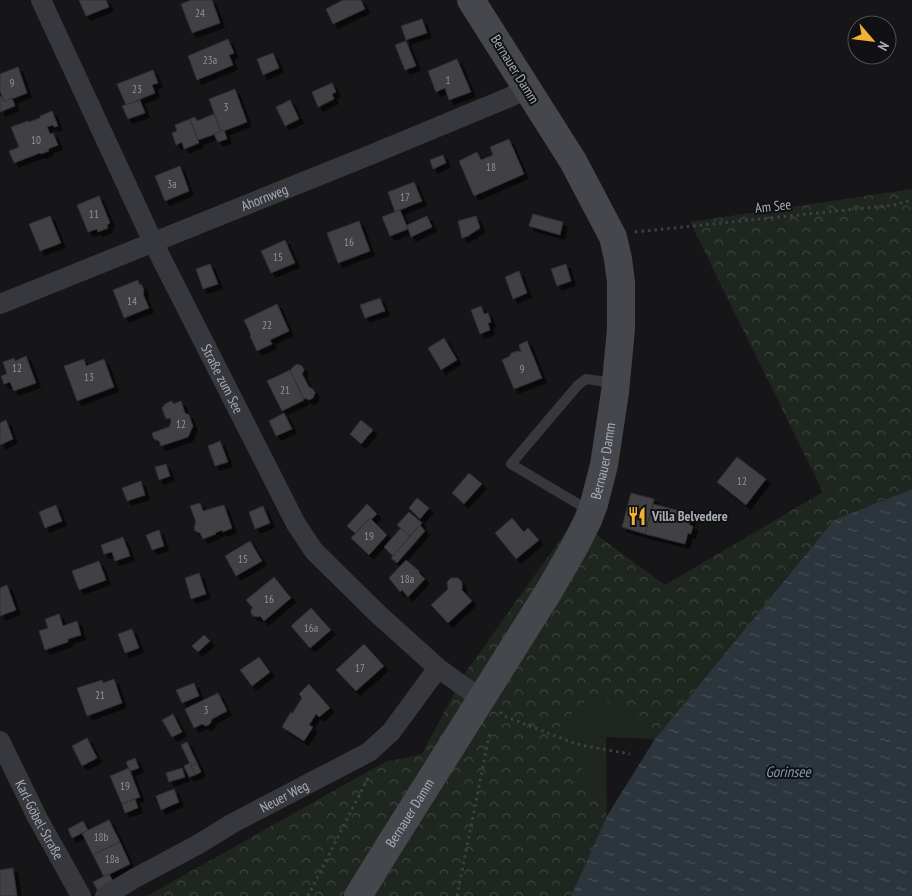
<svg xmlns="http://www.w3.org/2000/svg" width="912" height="896" font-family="'PT Sans Narrow',sans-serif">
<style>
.grass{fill:#1e261f}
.forest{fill:url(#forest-crowns)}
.water{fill:url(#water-ripples)}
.building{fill:#404145;stroke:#303034;filter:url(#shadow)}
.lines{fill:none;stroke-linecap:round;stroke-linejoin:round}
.path{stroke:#3d3f44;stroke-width:3;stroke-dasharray:2.5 4;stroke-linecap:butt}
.lane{stroke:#37383d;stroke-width:10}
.street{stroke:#37383d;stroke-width:20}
.secondary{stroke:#45474d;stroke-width:28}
.labels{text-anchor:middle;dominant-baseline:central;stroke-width:4;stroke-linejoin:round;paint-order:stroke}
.number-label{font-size:11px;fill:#8e929b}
.street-label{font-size:14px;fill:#a8adb8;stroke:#111113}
.poi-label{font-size:14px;font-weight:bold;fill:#a8adb8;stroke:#111113;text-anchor:start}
.water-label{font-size:15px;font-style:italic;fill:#7f9bb3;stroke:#111113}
</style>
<defs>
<pattern id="forest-crowns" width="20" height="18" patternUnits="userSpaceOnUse" patternTransform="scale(1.25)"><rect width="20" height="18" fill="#1e261f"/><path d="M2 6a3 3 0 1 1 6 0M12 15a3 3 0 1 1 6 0" fill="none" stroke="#3c433d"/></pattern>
<pattern id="water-ripples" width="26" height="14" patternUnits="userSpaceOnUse" patternTransform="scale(1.25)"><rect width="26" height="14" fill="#2c353c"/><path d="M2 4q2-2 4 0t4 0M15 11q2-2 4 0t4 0" fill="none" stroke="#485056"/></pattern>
<filter id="shadow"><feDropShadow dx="4.5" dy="4.5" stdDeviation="0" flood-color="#0009"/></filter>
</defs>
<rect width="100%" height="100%" fill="#161618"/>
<path class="grass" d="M 595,692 L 655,739 L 606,737 L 607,816 L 558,727 Z"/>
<path class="forest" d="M 912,189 L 912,489 L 834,520 L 655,739 L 595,692 L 559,727 L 607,816 L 571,896 L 147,896 L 385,762 L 422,754 L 465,673 L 575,519 L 665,585 L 823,492 L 690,222 Z"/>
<path class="water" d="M 912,489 L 912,896 L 571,896 L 607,816 L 655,739 L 834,520 Z"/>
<g class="building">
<path d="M 79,0 L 106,0 L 109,7 L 86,16 Z"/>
<path d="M 191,0 L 212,0 L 220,23 L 192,33 L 181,4 Z"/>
<path d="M 343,0 L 361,0 L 365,9 L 333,24 L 326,9 Z"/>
<path d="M 422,19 L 427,33 L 406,40 L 401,26 Z"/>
<path d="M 228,39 L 234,53 L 229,55 L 233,65 L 197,80 L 188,56 Z"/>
<path d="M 406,41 L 416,66 L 405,70 L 395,45 Z"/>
<path d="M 273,53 L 279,68 L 263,75 L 257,59 Z"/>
<path d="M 457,59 L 471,92 L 449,100 L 445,88 L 436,92 L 428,71 Z"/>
<path d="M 18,67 L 27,93 L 4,102 L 0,91 L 0,74 Z"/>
<path d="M 153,70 L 158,83 L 152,85 L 155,93 L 126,105 L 117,84 Z"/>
<path d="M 332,83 L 336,92 L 332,94 L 334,99 L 318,107 L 312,92 Z"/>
<path d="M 235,89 L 247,122 L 221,132 L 209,99 Z"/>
<path d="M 2,96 L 4,102 L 12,98 L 15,106 L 0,112 L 0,97 Z"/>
<path d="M 140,100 L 145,113 L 128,119 L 122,106 Z"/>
<path d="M 290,100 L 299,119 L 285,126 L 276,107 Z"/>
<path d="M 52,111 L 58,126 L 54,127 L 53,125 L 47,127 L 50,134 L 53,133 L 58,145 L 48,149 L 49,151 L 41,154 L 40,153 L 14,163 L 9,151 L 19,147 L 11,127 L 28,121 L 29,122 L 40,118 L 40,116 Z"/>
<path d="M 214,114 L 221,132 L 198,140 L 190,119 L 195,117 L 197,121 Z"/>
<path d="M 190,119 L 199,143 L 184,149 L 182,142 L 176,145 L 172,133 L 177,131 L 175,125 Z"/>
<path d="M 224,130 L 227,139 L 218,142 L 214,134 Z"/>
<path d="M 509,139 L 524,174 L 474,196 L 459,161 L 477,152 L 481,160 L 493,155 L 490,147 Z"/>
<path d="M 443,155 L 446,163 L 433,169 L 430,160 Z"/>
<path d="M 180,166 L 189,191 L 165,201 L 155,176 Z"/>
<path d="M 414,182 L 422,201 L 395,212 L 388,192 Z"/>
<path d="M 99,196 L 110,223 L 107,225 L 108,228 L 98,232 L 97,229 L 88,232 L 77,205 Z"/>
<path d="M 400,210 L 408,229 L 390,236 L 382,217 Z"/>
<path d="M 533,214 L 563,222 L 560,235 L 529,226 Z"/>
<path d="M 50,216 L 61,243 L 40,251 L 29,224 Z"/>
<path d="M 427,216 L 432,227 L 411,237 L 407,225 Z"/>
<path d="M 476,216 L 480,228 L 468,236 L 462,238 L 458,221 Z"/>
<path d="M 359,221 L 370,251 L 338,263 L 327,233 Z"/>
<path d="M 285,240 L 295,263 L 271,273 L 261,251 Z"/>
<path d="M 210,264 L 218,284 L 203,289 L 196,269 Z"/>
<path d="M 566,264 L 571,281 L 557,286 L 551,269 Z"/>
<path d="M 519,271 L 527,293 L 513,299 L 505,277 Z"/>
<path d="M 138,280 L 139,284 L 142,285 L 144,291 L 143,294 L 149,308 L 124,318 L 113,290 Z"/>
<path d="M 380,298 L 385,311 L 365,318 L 360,305 Z"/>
<path d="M 277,304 L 289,331 L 270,340 L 272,344 L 257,351 L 250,336 L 251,335 L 244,320 Z"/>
<path d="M 481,306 L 484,314 L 488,313 L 491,322 L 488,323 L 490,330 L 480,334 L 471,310 Z"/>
<path d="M 444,338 L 457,360 L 441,370 L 428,348 Z"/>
<path d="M 527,341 L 542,378 L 514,389 L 502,360 L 510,356 L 511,353 L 518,351 L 521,352 L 519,345 Z"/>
<path d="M 26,356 L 36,383 L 14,391 L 10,382 L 4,384 L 1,376 L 7,374 L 3,362 L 14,358 L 15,361 Z"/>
<path d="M 84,359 L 86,366 L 104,359 L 114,387 L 77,401 L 64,366 Z"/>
<path d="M 297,364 L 302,366 L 304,370 L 302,374 L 309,387 L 313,389 L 315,393 L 313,398 L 309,400 L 305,398 L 304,399 L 290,371 L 293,367 Z"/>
<path d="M 290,370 L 304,400 L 282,411 L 267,381 Z"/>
<path d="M 172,401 L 173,404 L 181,401 L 185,413 L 189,415 L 193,426 L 188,437 L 161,446 L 159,441 L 154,439 L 152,433 L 169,427 L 171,422 L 170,418 L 166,419 L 162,408 L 165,404 Z"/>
<path d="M 284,413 L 292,429 L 276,436 L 269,421 Z"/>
<path d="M 6,420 L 13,439 L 0,445 L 0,423 Z"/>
<path d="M 361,420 L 373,430 L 361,444 L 350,434 Z"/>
<path d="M 220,441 L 228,462 L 215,466 L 208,446 Z"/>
<path d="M 737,457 L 766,479 L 746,505 L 717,482 Z"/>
<path d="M 166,464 L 170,476 L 159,480 L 155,467 Z"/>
<path d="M 469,473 L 482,484 L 464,504 L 452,493 Z"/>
<path d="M 141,481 L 145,495 L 127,501 L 122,488 Z"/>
<path d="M 631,493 L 654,499 L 645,534 L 622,527 Z"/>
<path d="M 417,498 L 429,508 L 420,519 L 409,508 Z"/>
<path d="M 200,503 L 203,511 L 224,505 L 232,528 L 223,532 L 222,530 L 215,533 L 216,534 L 203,539 L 200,533 L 195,531 L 194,527 L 196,522 L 190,506 Z"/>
<path d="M 367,504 L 377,514 L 371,520 L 370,518 L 355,533 L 347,526 Z"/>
<path d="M 653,504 L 692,514 L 689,525 L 693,526 L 691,534 L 688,533 L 685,544 L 645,534 Z"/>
<path d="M 56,505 L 62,521 L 45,528 L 39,512 Z"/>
<path d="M 263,506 L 270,523 L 255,529 L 249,512 Z"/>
<path d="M 409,512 L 422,523 L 410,536 L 397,525 Z"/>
<path d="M 370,518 L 387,535 L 369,555 L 351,538 Z"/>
<path d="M 512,518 L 524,532 L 528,528 L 539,540 L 516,559 L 495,533 Z"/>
<path d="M 420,525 L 425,531 L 397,563 L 391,558 Z"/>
<path d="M 401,528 L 410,536 L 393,556 L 384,547 Z"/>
<path d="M 159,530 L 164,546 L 152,550 L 146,535 Z"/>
<path d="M 123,537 L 130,556 L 115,561 L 112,552 L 104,554 L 101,545 Z"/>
<path d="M 250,541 L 262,561 L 236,576 L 225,556 Z"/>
<path d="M 406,560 L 419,571 L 419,573 L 425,579 L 408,597 L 402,590 L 400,592 L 389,578 Z"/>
<path d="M 99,561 L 106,580 L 79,590 L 72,571 Z"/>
<path d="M 199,573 L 206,594 L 191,599 L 185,578 Z"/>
<path d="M 274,577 L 291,598 L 264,621 L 260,616 L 258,617 L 253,616 L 251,613 L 251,609 L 253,608 L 246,600 Z"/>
<path d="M 451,578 L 458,578 L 462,582 L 462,589 L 461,589 L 472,601 L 448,623 L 431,605 L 448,589 L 447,582 Z"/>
<path d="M 7,585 L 16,610 L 0,616 L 0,588 Z"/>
<path d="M 311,608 L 331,630 L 310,648 L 291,626 Z"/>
<path d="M 59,614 L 63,626 L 77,621 L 81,635 L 68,639 L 68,642 L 45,650 L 39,631 L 48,628 L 45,619 Z"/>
<path d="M 132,629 L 139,648 L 125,653 L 118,634 Z"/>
<path d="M 204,635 L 210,641 L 198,652 L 192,646 Z"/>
<path d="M 364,644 L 384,666 L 356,691 L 336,670 Z"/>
<path d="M 259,657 L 270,672 L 252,686 L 240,670 Z"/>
<path d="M 114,679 L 122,703 L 87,716 L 77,688 L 102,680 L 103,683 Z"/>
<path d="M 194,683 L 199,696 L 182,703 L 176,690 Z"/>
<path d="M 309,684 L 330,708 L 319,717 L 316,714 L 309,725 L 313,727 L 304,741 L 282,727 L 291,712 L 292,714 L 302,698 L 299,694 Z"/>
<path d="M 218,693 L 227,711 L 212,719 L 210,724 L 206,726 L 202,724 L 194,728 L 185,709 Z"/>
<path d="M 173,714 L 182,732 L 172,737 L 162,720 Z"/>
<path d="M 87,738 L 97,758 L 82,766 L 72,746 Z"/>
<path d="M 187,742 L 197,763 L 191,766 L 181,745 Z"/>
<path d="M 135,758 L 139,768 L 130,771 L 126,762 Z"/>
<path d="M 190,763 L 195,775 L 189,777 L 184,766 Z"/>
<path d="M 197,763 L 201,772 L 195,775 L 191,766 Z"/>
<path d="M 129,768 L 140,797 L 122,804 L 110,776 Z"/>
<path d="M 182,768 L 185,777 L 169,782 L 166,773 Z"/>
<path d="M 174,789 L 179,802 L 161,810 L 156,796 Z"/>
<path d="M 135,799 L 138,808 L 125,813 L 122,804 Z"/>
<path d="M 109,820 L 120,842 L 93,855 L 82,833 Z"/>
<path d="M 83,821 L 88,830 L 72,838 L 68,829 Z"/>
<path d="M 120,842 L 130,864 L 104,877 L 93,855 Z"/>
<path d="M 13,868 L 17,896 L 0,896 L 0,870 Z"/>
<path d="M 109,874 L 114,883 L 98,891 L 93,882 Z"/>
</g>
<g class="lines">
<g class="path">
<path d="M 635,232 L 894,205 L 912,200"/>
<path d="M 500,712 L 504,716 L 576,744 L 630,754"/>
<path d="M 308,896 L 370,774"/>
<path d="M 457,896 L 490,731"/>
</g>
<path class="lane" d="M 590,511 L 511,464 L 578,385 L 586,379 L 615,383"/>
<g class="street">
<path id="s1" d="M 41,0 L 153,242 L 296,524 L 314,551 L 379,615 L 438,668 L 481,699"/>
<path id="s2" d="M 0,304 L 375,153 L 510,97 L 528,88"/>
<path id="s3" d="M 0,741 L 37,817 L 81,896"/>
<path id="s4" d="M 105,896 L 135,878 L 197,845 L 233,823 L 369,752 L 391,732 L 438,668"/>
</g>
<path class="secondary" id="s5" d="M 358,896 L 387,849 L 549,591 L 576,544 L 588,520 L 594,504 L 604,465 L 615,392 L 621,329 L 621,282 L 618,259 L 613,237 L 573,161 L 471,0"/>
</g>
<defs>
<g id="restaurant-bare" transform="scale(1.5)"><path d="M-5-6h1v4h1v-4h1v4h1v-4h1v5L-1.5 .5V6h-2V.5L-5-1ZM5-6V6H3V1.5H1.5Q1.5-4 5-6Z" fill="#f2b134" stroke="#111113" stroke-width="2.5" paint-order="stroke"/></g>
</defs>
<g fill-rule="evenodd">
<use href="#restaurant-bare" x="637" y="516"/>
</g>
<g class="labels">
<g class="number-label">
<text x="200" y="13">24</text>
<text x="210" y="60">23a</text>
<text x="448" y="80">1</text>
<text x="12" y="83">9</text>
<text x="137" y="89">23</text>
<text x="226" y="107">3</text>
<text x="36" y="140">10</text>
<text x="491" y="167">18</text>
<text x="172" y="184">3a</text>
<text x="405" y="197">17</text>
<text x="94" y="214">11</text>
<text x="349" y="242">16</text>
<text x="278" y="257">15</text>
<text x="132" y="301">14</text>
<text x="267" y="325">22</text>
<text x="17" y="368">12</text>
<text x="522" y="369">9</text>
<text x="89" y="377">13</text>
<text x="285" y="390">21</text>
<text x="181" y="424">12</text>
<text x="742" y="481">12</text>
<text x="369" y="536">19</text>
<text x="243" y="559">15</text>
<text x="407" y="579">18a</text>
<text x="269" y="599">16</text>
<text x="311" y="628">16a</text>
<text x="360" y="668">17</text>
<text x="100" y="695">21</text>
<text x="206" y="710">3</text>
<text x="125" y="786">19</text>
<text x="101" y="837">18b</text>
<text x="112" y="859">18a</text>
</g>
<g class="street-label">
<text transform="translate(515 69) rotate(58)">Bernauer Damm</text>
<text stroke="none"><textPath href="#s2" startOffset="285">Ahornweg</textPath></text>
<text transform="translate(773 206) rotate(-6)">Am See</text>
<text stroke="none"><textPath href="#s1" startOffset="420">Straße zum See</textPath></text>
<text stroke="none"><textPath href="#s5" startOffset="502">Bernauer Damm</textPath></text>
<text stroke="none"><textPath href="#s4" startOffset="205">Neuer Weg</textPath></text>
<text stroke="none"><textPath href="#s5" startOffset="98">Bernauer Damm</textPath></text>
<text stroke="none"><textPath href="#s3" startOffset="88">Karl-Göbel-Straße</textPath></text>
</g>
<g class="poi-label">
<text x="652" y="516">Villa Belvedere</text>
</g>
<g class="water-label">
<text x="788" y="771">Gorinsee</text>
</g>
</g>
<g transform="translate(872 40) rotate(118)"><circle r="24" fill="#111113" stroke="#4d4f55"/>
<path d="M0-4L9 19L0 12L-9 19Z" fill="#f2b134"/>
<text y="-8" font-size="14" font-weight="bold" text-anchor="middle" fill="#a8adb8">N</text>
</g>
</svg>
